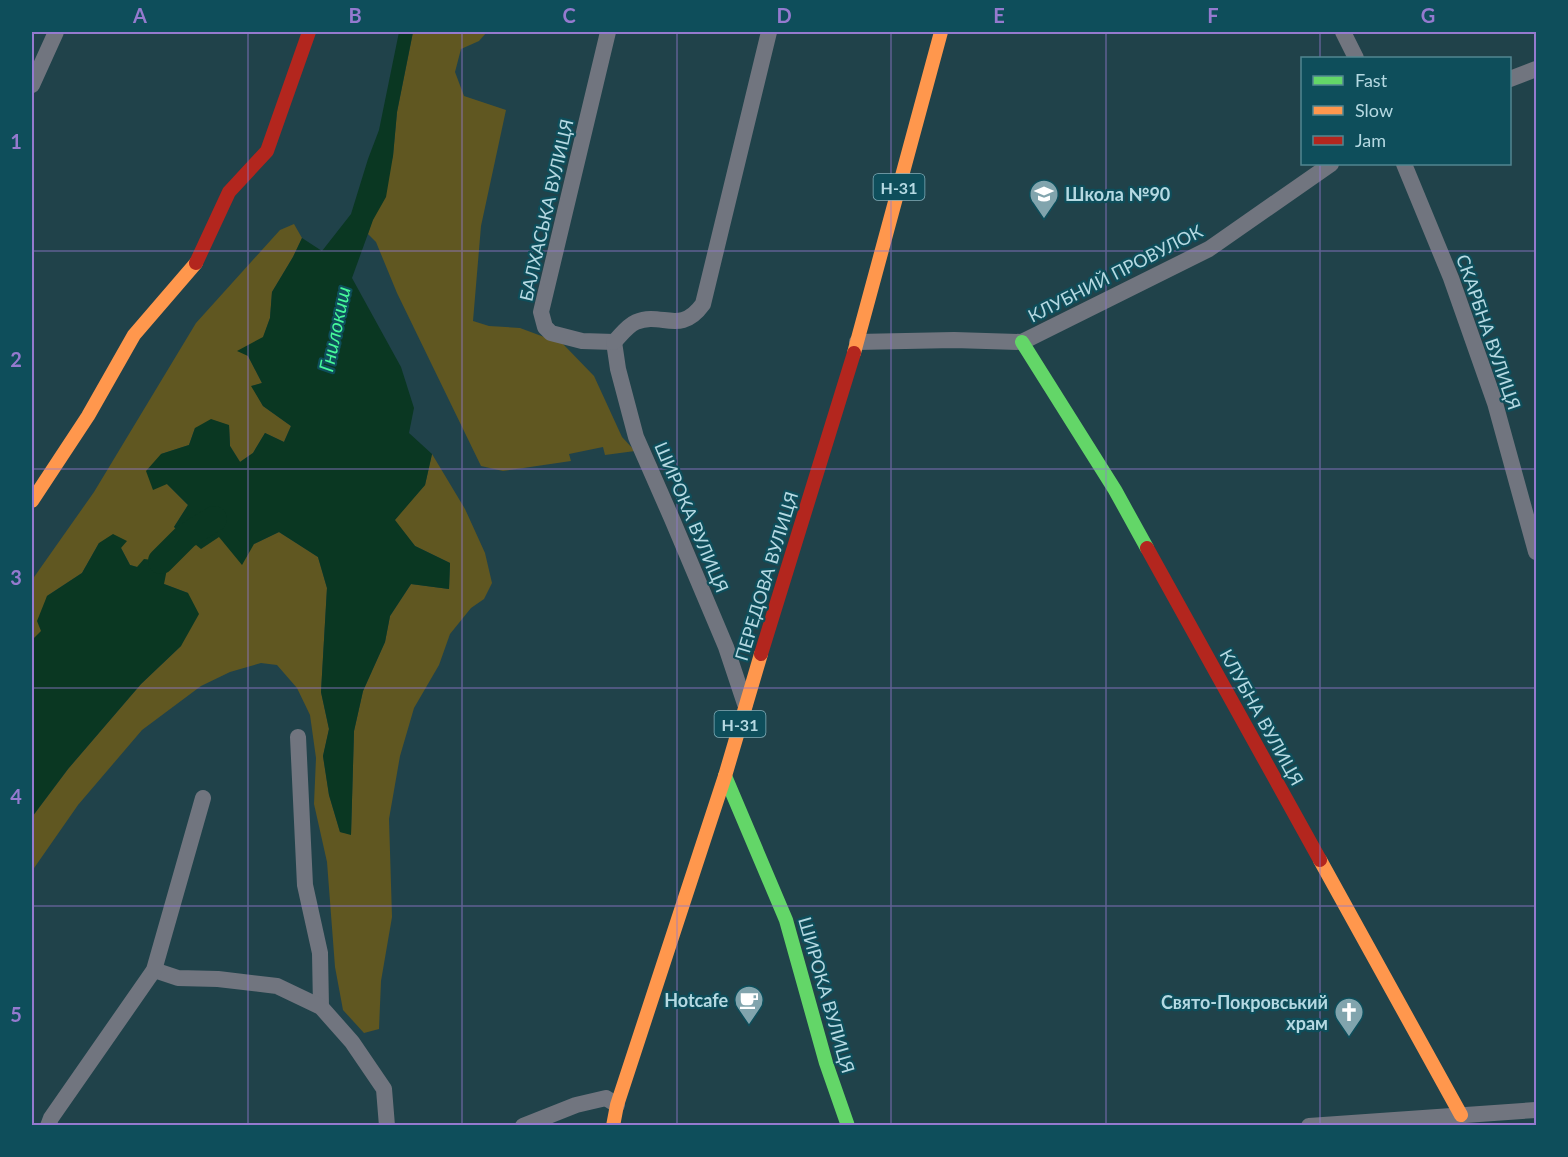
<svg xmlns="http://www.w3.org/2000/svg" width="1568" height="1157" font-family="Lato,sans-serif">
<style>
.green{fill:#605721}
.water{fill:#0a3722}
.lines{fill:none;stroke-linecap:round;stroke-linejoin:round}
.river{stroke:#0a3722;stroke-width:26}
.street{stroke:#71757f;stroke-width:16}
.fast{stroke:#63d668;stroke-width:14}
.slow{stroke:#ff974d;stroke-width:14}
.jam{stroke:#b3261e;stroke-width:14}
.grid{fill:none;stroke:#957acf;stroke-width:1.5;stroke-opacity:0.55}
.labels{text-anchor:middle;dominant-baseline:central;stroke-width:4.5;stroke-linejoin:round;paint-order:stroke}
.shield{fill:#0e4e5b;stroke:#83afba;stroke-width:1.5}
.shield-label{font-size:16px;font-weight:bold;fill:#b5d9e2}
.poi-label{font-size:18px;font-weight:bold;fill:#b5d9e2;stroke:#0e4e5b;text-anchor:end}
.street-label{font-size:18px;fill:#b5d9e2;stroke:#0e4e5b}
.water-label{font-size:20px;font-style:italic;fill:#46f89a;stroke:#0e4e5b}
.neatline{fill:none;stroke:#957acf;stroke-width:2}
.grid-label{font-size:20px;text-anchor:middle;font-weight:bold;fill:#957acf}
</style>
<rect width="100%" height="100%" fill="#20424a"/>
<g class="green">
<path d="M 413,32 L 487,32 L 479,41 L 461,49 L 455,72 L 464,96 L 506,110 L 481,226 L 473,321 L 489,326 L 520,328 L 563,344 L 594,376 L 622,437 L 635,451 L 605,455 L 603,447 L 569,454 L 571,461 L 503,471 L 481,466 L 397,293 L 376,242 L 368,234 L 393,156 L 397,112 Z"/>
<path d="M 294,224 L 302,238 L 293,257 L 272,292 L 270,318 L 263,338 L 248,356 L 262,383 L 252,386 L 263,406 L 291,426 L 284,442 L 265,433 L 253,453 L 240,462 L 230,446 L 229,425 L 195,428 L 189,445 L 161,454 L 167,484 L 188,505 L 174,527 L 186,536 L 219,537 L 254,544 L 279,532 L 318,557 L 327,588 L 321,692 L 329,729 L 323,756 L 329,795 L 340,832 L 351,834 L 354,731 L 363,691 L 385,642 L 390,616 L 411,584 L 449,589 L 450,563 L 415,546 L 394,520 L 425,485 L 432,454 L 465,509 L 485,553 L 492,583 L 484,599 L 471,608 L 450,634 L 439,665 L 414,708 L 400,756 L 389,819 L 392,917 L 381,981 L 379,1029 L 364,1033 L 343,1010 L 335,967 L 327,862 L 314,804 L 316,758 L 310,715 L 297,688 L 277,665 L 261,663 L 230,672 L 201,686 L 142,730 L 78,805 L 32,871 L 32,817 L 68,769 L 141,684 L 181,646 L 188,593 L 164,584 L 137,567 L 130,565 L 121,548 L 99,543 L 82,573 L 47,596 L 41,632 L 32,640 L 32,580 L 94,492 L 196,323 L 280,230 Z"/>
</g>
<g class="water">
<path d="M 399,32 L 413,32 L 397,112 L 393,156 L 386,197 L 373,220 L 352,278 L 401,367 L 414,408 L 409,433 L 432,454 L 425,485 L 395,520 L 415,546 L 450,563 L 449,589 L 411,584 L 390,616 L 385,642 L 363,691 L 354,731 L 351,835 L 340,832 L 329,795 L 323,756 L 329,729 L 321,692 L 327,588 L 318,557 L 279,532 L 254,544 L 242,565 L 219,537 L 201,549 L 174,527 L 188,505 L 167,484 L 153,490 L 146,471 L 161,454 L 189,445 L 195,428 L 211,419 L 229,425 L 230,446 L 240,462 L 253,453 L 265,433 L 284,442 L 291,426 L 263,406 L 251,386 L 262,383 L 248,356 L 237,351 L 263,337 L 270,318 L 272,292 L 293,257 L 302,238 L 322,251 L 351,214 L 368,159 L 379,130 Z"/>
<path d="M 113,534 L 127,541 L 121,548 L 130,565 L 137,567 L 144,559 L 161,561 L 167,569 L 164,584 L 188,593 L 199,614 L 181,646 L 141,684 L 68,769 L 32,817 L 32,640 L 41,631 L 37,621 L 47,596 L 82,573 L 99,543 Z"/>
</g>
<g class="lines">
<path class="river" d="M 161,561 L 186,536 L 214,519"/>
<g class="street">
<path d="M 608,32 L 541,312 L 545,327 L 551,333 L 582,341 L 614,342"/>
<path d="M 1343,32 L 1356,58"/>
<path d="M 1510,79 L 1536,69"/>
<path d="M 32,85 L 56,32"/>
<path d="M 1404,164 L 1451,278 L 1495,403 L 1536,552"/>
<path d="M 614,342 L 618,369 L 636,437 L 672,519 L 726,647 L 745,704"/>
<path d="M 614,342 C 621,335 627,326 636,322 C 662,311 680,336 703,304 L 769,32"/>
<path d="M 857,342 L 954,340 L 1022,342 L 1209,249 L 1331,164"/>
<path d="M 298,737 L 305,885 L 320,953 L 321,1007"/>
<path d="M 154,970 L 178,978 L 218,979 L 277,986 L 321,1007 L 352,1042 L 384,1089 L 387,1126"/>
<path d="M 48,1126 L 51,1118 L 154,970 L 203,798"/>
<path d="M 523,1126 L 576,1105 L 606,1098 L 617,1105"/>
<path d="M 1309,1126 L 1536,1110"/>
</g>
<g class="fast">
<path d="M 1022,342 L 1115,490 L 1147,548"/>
<path d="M 725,776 L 786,920 L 826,1063 L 848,1126"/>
</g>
<g class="slow">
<path d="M 854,353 L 941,32"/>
<path d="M 32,501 L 88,416 L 134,335 L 196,263"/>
<path d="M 1320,860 L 1461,1115"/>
<path d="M 613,1126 L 617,1105 L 725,776 L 761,654"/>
</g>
<g class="jam">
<path d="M 196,263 L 229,192 L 267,151 L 309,32"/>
<path d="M 1147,548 L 1320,860"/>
<path d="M 761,654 L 854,353"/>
</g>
</g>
<path class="grid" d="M 248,32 L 248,1126M 462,32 L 462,1126M 677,32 L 677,1126M 891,32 L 891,1126M 1106,32 L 1106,1126M 1320,32 L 1320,58M 1320,164 L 1320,1126M 32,251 L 1536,251M 32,469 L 1536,469M 32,688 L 1536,688M 32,906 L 1536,906"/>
<defs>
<g id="school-pin" transform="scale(1.5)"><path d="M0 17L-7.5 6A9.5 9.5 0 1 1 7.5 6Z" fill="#81a4ad" stroke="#0e4e5b"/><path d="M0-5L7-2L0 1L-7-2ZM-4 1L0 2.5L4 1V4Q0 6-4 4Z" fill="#fff"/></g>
<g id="cafe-pin" transform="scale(1.5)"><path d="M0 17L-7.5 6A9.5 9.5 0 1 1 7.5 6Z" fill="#81a4ad" stroke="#0e4e5b"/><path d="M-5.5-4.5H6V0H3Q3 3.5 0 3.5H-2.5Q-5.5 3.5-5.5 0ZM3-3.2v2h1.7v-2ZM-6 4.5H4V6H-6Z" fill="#fff"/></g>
<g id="church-pin" transform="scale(1.5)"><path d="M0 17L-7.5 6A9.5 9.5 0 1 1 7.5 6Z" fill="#81a4ad" stroke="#0e4e5b"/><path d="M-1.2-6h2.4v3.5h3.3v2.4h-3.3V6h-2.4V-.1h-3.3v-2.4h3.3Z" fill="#fff"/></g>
</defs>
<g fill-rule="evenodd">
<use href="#school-pin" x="1044" y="194"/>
<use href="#cafe-pin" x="749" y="1000"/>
<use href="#church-pin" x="1349" y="1012"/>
</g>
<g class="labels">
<g class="shield">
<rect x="873.5" y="174" width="51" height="26" rx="4.5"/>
<rect x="714.5" y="711" width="51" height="26" rx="4.5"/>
</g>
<g class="shield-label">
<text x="899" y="187">Н-31</text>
<text x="740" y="724">Н-31</text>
</g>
<g class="poi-label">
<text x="1065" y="194" text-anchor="start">Школа №90</text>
<text x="728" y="1000">Hotcafe</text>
<text x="1328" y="1002">Свято-Покровський<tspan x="1328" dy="21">храм</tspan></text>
</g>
<g class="street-label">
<text transform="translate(546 210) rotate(-77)">БАЛХАСЬКА ВУЛИЦЯ</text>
<text transform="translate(1115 273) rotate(-27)">КЛУБНИЙ ПРОВУЛОК</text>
<text transform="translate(1489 332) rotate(71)">СКАРБНА ВУЛИЦЯ</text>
<text transform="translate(692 517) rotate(67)">ШИРОКА ВУЛИЦЯ</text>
<text transform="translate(766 576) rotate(-73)">ПЕРЕДОВА ВУЛИЦЯ</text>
<text transform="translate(1262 717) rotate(61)">КЛУБНА ВУЛИЦЯ</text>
<text transform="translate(827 995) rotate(74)">ШИРОКА ВУЛИЦЯ</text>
</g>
<g class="water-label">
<text transform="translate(334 329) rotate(-78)">Гнилокиш</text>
</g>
</g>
<rect width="1568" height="1157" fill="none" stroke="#0e4e5b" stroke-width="66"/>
<rect x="1301" y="57" width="210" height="108" fill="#0e4e5b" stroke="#518691" stroke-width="1.5"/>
<rect x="1313" y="76" width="30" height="9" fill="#63d668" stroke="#518691" stroke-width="1.5"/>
<text x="1355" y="87" font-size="18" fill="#b5d9e2">Fast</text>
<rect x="1313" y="106" width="30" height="9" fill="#ff974d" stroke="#518691" stroke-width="1.5"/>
<text x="1355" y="117" font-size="18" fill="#b5d9e2">Slow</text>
<rect x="1313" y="136" width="30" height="9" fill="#b3261e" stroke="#518691" stroke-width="1.5"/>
<text x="1355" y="147" font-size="18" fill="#b5d9e2">Jam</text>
<rect x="33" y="33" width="1502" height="1091" class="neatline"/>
<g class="grid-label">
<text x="140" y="23">A</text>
<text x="355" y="23">B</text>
<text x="569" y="23">C</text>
<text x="784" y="23">D</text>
<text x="999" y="23">E</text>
<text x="1213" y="23">F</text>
<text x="1428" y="23">G</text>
<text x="16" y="149">1</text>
<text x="16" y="367">2</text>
<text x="16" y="585">3</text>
<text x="16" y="804">4</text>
<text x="16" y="1022">5</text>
</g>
</svg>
